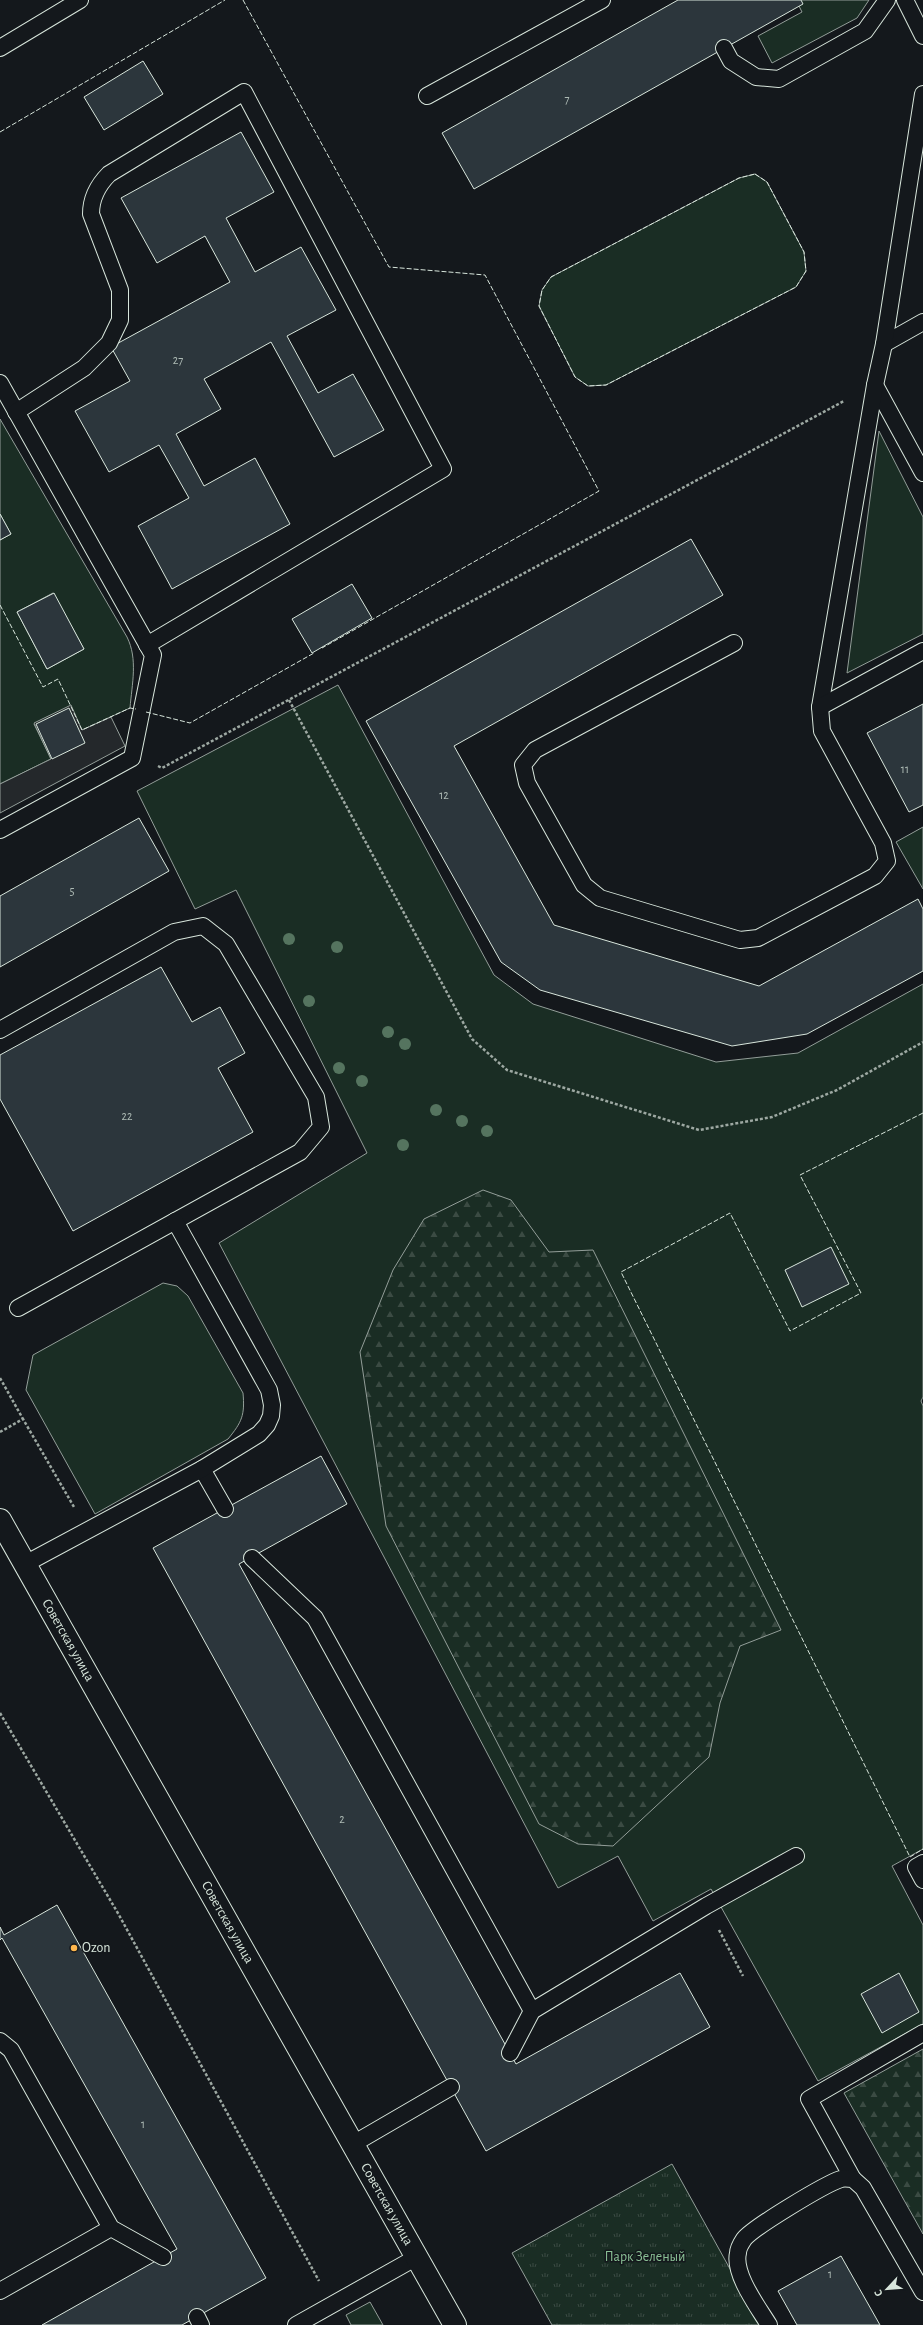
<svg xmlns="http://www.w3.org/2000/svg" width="923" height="2325" font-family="'Alegreya Sans',sans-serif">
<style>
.green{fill:#1a2d24;stroke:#939e99;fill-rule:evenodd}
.forest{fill:url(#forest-firs);stroke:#939e99}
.park{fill:url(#park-tufts);stroke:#939e99}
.parking{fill:#24282b;stroke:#939e99}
.building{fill:#2c363c;stroke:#d8e6dc}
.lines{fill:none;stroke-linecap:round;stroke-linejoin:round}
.lane-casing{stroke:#d8e6dc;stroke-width:18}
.secondary-casing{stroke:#d8e6dc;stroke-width:24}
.path{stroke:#9da8a2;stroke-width:2.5;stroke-dasharray:3 2;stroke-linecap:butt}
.lane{stroke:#14181c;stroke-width:16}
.secondary{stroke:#14181c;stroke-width:22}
.fence{stroke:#d8e6dc;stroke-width:1;stroke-dasharray:5 2;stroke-linecap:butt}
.tree{fill:#55745f}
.poi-dot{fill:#ffb74d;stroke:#14181c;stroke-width:1.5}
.labels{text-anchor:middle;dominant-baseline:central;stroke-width:3;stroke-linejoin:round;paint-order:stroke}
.number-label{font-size:12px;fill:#adbab4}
.street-label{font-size:14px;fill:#d8e6dc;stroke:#14181c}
.poi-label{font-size:14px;fill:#d8e6dc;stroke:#14181c;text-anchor:start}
.park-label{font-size:14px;fill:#8ac095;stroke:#14181c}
</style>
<defs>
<pattern id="forest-firs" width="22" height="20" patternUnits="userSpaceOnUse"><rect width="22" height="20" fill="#1a2d24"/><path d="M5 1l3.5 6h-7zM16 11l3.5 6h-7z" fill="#3b4b43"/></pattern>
<pattern id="park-tufts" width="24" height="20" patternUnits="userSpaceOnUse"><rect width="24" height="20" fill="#1a2d24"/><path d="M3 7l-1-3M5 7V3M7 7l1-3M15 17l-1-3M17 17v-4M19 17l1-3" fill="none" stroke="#3b4b43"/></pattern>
</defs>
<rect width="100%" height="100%" fill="#14181c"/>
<g class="green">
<path d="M 796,0 L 869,0 L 857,18 L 772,63 L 758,36 L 802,12 Z"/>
<path d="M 755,174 L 767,182 L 804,252 L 806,271 L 796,287 L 606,385 L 588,386 L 575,377 L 539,306 L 542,290 L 551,277 L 739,178 Z"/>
<path d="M 0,419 L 127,637 C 138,659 132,684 130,708 L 82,730 L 34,724 L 51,759 L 0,784 L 0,540 L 11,534 L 0,514 ZM 53,593 L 84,649 L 47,669 L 17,612 Z"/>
<path d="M 879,431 L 923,517 L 923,634 L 847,673 Z"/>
<path d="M 338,685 L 494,975 L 533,1004 L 716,1062 L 798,1053 L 923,984 L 923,1397 L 921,1401 L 923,1406 L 923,1849 L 892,1866 L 923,1925 L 923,2024 L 818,2081 L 711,1889 L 653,1921 L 618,1856 L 558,1888 L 219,1243 L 367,1153 L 236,890 L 195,909 L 137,791 Z"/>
<path d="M 923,827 L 923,889 L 896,842 Z"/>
<path d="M 163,1283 L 177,1286 L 188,1296 L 243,1393 C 245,1415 242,1422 228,1439 L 95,1514 L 26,1390 L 33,1355 Z"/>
<path d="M 370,2302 L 383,2325 L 351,2325 L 346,2315 Z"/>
</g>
<g class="forest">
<path d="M 483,1190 L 511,1200 L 549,1252 L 593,1250 L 781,1630 L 740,1646 L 720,1703 L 709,1757 L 613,1846 L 578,1844 L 539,1824 L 386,1526 L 360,1352 L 393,1270 L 424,1219 Z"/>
<path d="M 923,2049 L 923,2234 L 844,2093 Z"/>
</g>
<path class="park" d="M 672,2164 L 761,2325 L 552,2325 L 512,2253 Z"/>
<path class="parking" d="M 71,705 L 82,730 L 111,717 L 125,746 L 0,813 L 0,784 L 51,759 L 34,723 Z"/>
<g class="building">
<path d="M 678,0 L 801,0 L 803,4 L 474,189 L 442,133 Z"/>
<path d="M 143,61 L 163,94 L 104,130 L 84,97 Z"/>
<path d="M 241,132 L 274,192 L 226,218 L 255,272 L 301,247 L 336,310 L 287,336 L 318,393 L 353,374 L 384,430 L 334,457 L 271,342 L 204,379 L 221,409 L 176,434 L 204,486 L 255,458 L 290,524 L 172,589 L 138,526 L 189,498 L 159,445 L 109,472 L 75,411 L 130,381 L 111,347 L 230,282 L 205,236 L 157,263 L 121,198 Z"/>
<path d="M 0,514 L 11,534 L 0,540 Z"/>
<path d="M 691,539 L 723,595 L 454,746 L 554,925 L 759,986 L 918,899 L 923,909 L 923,971 L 807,1034 L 732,1046 L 540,990 L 501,962 L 366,721 Z"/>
<path d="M 352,584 L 372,618 L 312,653 L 292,619 Z"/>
<path d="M 54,593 L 84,649 L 47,669 L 17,612 Z"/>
<path d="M 923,704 L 923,805 L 909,812 L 867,733 Z"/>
<path d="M 69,708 L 85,743 L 52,759 L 36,724 Z"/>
<path d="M 139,818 L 169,871 L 0,967 L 0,896 Z"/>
<path d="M 161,967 L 192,1022 L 220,1007 L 245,1053 L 218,1068 L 253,1132 L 73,1231 L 0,1099 L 0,1055 Z"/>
<path d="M 831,1247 L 849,1284 L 802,1307 L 785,1270 Z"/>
<path d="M 321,1456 L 347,1504 L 239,1564 L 516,2064 L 680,1973 L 710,2027 L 486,2151 L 153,1548 Z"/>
<path d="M 57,1905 L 266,2278 L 182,2325 L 42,2325 L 177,2249 L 2,1938 L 0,1940 L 0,1927 L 4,1935 Z"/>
<path d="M 899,1973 L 919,2012 L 882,2033 L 861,1994 Z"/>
<path d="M 841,2256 L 880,2325 L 797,2325 L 778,2291 Z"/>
</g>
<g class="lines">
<g class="lane-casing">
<g id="lane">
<path d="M 905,0 L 923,36"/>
<path d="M 0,48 L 80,0"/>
<path d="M 724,48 L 731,61 L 756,77 L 779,79 L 865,31 L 887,0"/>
<path d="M 427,96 L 602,0"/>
<path d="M 884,344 L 923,322"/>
<path d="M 0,383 L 153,655 L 132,758 L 0,830"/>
<path d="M 875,385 L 923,473"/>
<path d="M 16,412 L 84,368 L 109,343 L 120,320 L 120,290 L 91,214 C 91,198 97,186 109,174 L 244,92 L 443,469 L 147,645"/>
<path d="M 734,643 L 535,750 L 523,765 L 527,783 L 584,885 L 600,898 L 740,940 L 758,938 L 875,876 L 887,861 L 883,843 L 822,731 L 820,707 L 875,385 L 884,344 L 923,94"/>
<path d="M 820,707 L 923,651"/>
<path d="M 0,1030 L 174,932 L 203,926 L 226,944 L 316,1097 L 321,1127 L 300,1152 L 18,1308"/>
<path d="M 202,1469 L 225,1509"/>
<path d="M 252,1558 L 315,1618 L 532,2011"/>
<path d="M 25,1564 L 202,1469 L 259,1434 L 267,1425 L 271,1416 L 272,1405 L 269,1390 L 175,1221"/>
<path d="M 923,1863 L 916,1867 L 923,1880"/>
<path d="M 0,2041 L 11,2050 L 111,2228 L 163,2257"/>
<path d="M 510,2053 L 532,2011 L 706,1906 L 796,1856"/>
<path d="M 353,2144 L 451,2087"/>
<path d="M 853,2179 L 809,2099 L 923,2033"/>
<path d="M 0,2291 L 111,2228"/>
<path d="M 197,2317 L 201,2325"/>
<path d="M 296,2325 L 417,2257"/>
<path d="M 769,2325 C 758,2307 733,2274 738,2253 C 738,2249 742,2242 744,2239 C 754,2227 825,2184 841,2179 C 845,2178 849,2179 853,2179 L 863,2188 L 923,2292"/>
</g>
</g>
<g class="secondary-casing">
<g id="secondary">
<path id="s1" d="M 0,1520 L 455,2325"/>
</g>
</g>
<g class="path">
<path d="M 289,700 L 472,1039 L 507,1070 L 699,1130 L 772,1117 L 837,1090 L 923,1042"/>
<path d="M 158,766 L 162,768 L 844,401"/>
<path d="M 0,1378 L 23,1419"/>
<path d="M 0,1432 L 23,1419 L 74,1507"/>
<path d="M 0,1713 L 119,1915 L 319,2281"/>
<path d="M 719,1930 L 743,1976"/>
</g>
<use href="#lane" class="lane"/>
<use href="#secondary" class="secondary"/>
<g class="fence">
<path d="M 243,0 L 389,267 L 485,275 L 599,491 L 322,648"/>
<path d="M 0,132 L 225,0"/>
<path d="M 755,174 L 767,182 L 804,252 L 806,271 L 796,287 L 606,385 L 588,386 L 575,377 L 539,306 L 542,290 L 551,277 L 739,178 Z"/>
<path d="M 0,605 L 43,687 L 58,679 L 82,730 L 130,708 L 136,709"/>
<path d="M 146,712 L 190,723 L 314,653"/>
<path d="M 923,1113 L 800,1175 L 861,1293 L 790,1331 L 730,1213 L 621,1272 L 910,1857 L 923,1849"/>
</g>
</g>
<g class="tree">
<circle cx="289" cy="939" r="6"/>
<circle cx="337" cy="947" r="6"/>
<circle cx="309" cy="1001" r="6"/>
<circle cx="388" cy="1032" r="6"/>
<circle cx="405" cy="1044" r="6"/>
<circle cx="339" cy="1068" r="6"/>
<circle cx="362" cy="1081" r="6"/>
<circle cx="436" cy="1110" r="6"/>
<circle cx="462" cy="1121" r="6"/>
<circle cx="487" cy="1131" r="6"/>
<circle cx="403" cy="1145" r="6"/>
</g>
<circle class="poi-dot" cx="74" cy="1948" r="4"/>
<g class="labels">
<g class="number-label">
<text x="567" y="99">7</text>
<text x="178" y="360">27</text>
<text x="905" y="769">11</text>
<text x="444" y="795">12</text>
<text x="72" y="891">5</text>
<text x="127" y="1116">22</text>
<text x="342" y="1819">2</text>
<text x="143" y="2124">1</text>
<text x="830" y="2274">1</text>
</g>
<g class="street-label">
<text stroke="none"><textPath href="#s1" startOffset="138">Советская улица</textPath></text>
<text stroke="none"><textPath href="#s1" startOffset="462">Советская улица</textPath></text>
<text stroke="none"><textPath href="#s1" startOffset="786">Советская улица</textPath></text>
</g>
<g class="poi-label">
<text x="82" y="1948">Ozon</text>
</g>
<g class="park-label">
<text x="645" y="2257">Парк Зеленый</text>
</g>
</g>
<g transform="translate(887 2289) rotate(244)" stroke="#14181c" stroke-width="3" paint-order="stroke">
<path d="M0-3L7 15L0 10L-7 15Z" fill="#d8e6dc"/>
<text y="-6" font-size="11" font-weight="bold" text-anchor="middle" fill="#d8e6dc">С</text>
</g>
</svg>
